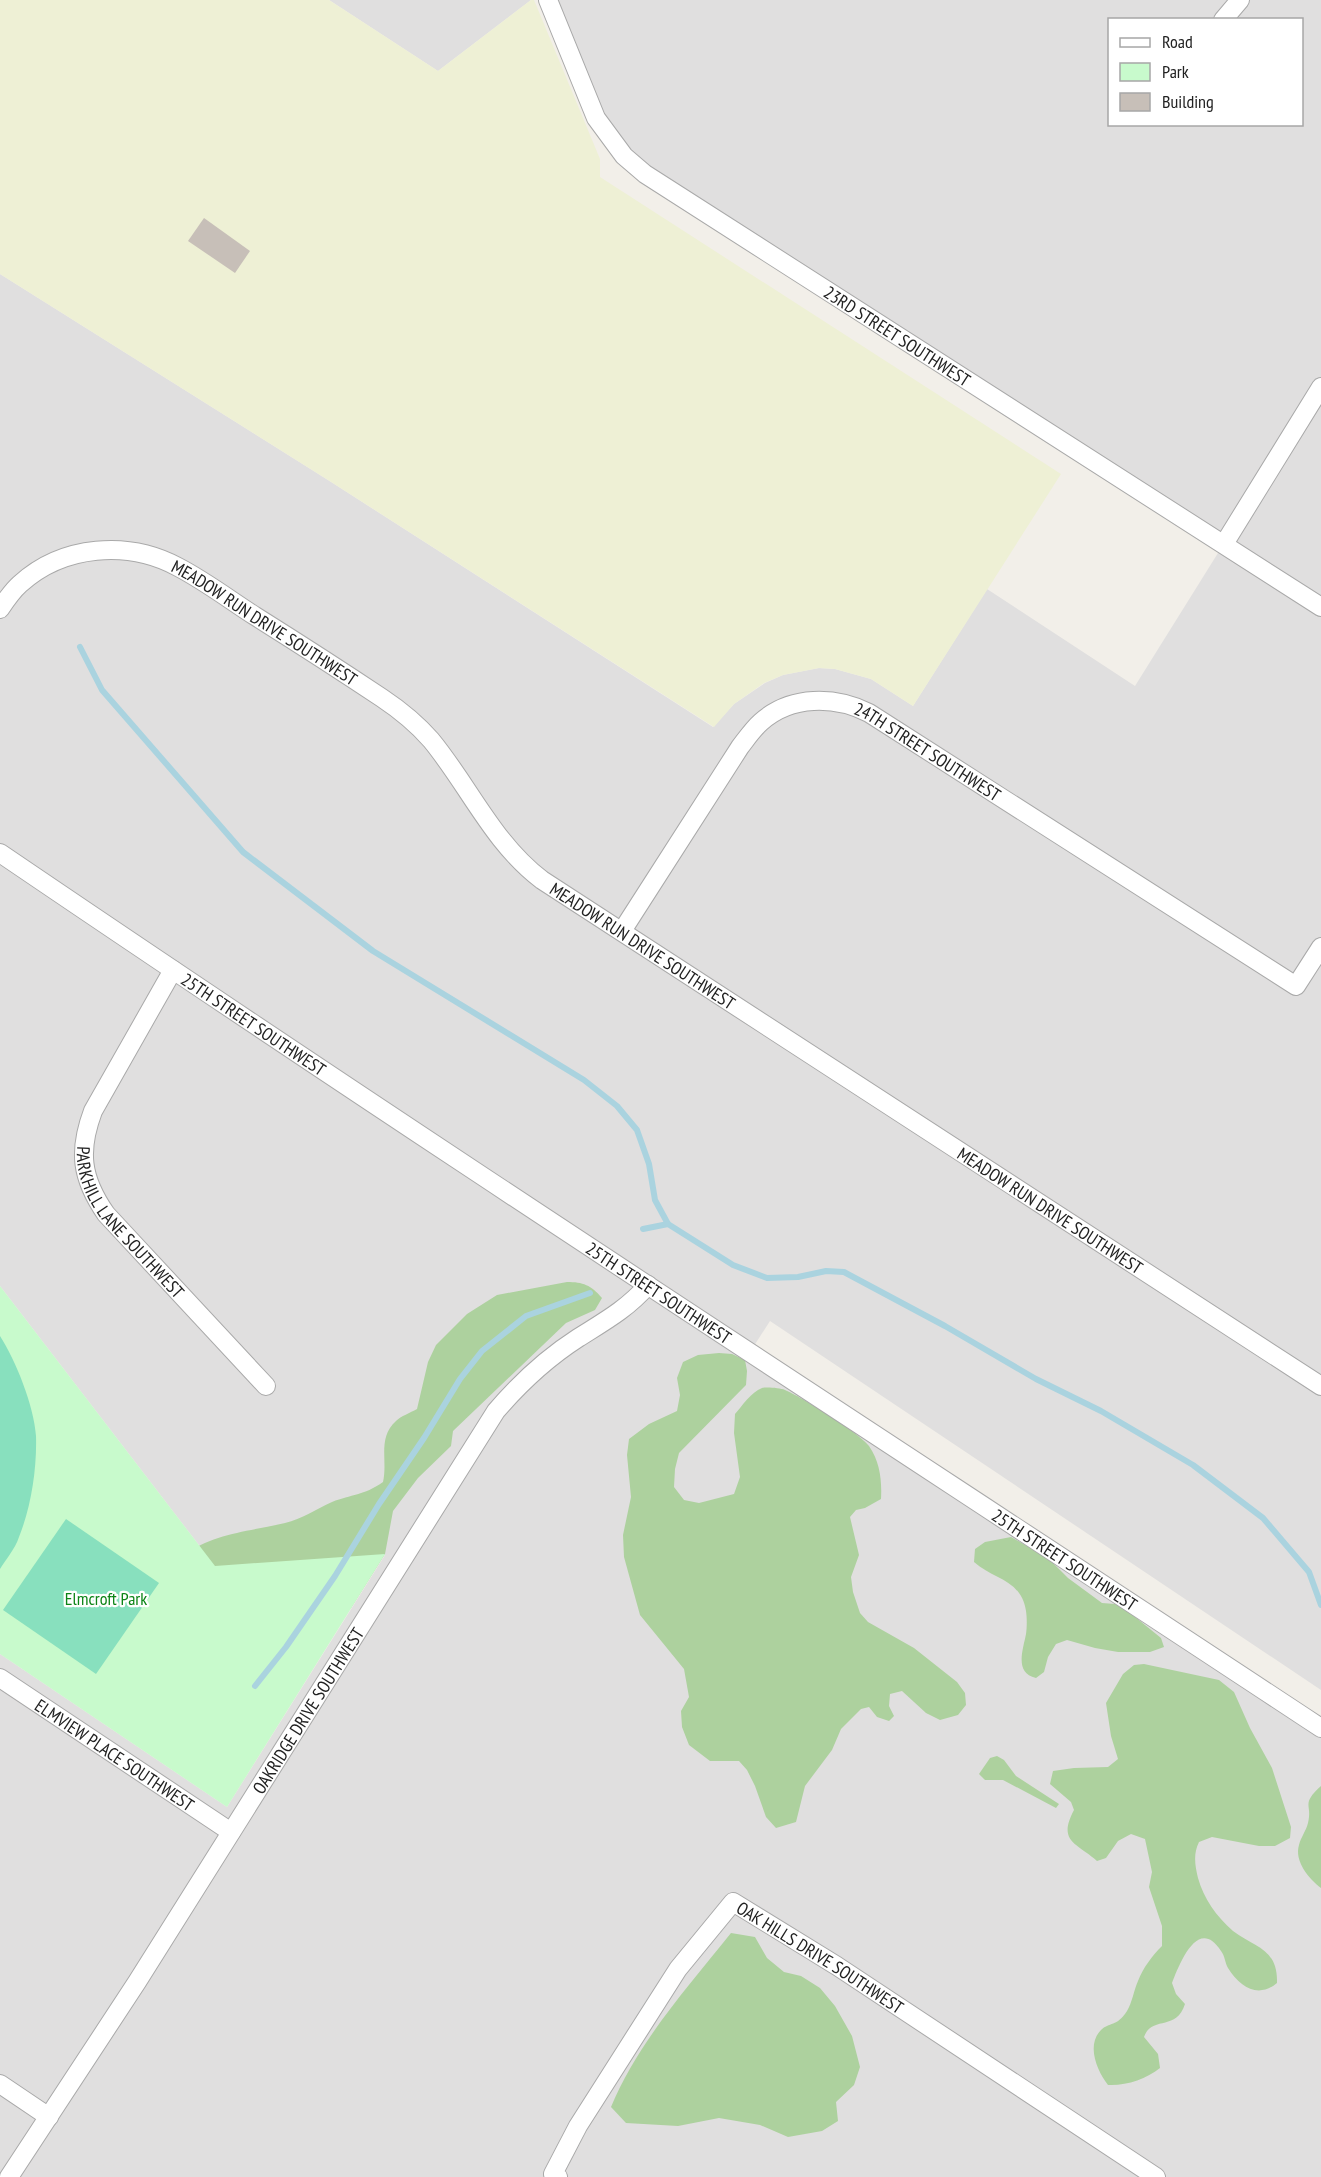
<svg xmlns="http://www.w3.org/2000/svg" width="1321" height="2177" font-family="'PT Sans Narrow',sans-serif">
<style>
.residential{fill:#e0dfdf;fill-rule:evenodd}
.farmland{fill:#eef0d5}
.forest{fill:#add19e}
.park{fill:#c8facc}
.pitch{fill:#88e0be}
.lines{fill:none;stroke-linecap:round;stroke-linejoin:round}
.stream{stroke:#aad3df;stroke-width:6}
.building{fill:#c7bfb8}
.street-casing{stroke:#a9a9a9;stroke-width:20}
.street{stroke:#fff;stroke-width:18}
.labels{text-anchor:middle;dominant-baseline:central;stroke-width:4.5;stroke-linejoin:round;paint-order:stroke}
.street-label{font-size:18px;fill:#222;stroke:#fff}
.park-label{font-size:18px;fill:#0c8416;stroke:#fff}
</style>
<rect width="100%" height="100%" fill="#f2efe9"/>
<g class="residential">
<path d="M 329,0 L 531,0 L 438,71 Z"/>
<path d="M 548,0 L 1321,0 L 1321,1690 L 770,1321 L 750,1352 L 1321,1728 L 1321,2177 L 0,2177 L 0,1654 L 227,1807 L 385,1555 L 215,1566 L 0,1286 L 0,274 L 328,480 L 713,727 L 734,704 L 765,683 L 783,675 L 819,668 L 835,669 L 871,679 L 913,706 L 987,589 L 1135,686 L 1223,545 L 624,156 ZM 1110,20 L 1302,20 L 1302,124 L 1110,124 Z"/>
</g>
<path class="farmland" d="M 0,0 L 329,0 L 438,71 L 531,0 L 534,0 L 600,159 L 600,177 L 1061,474 L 913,706 L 871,679 L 835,669 L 819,668 L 783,675 L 764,683 L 734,704 L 714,727 L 328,480 L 0,274 Z"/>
<g class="forest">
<path d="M 567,1282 C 583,1282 591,1285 602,1298 L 595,1310 L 566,1323 L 453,1431 L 451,1446 L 418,1478 L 393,1511 L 385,1554 L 351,1608 L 324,1619 L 185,1555 C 212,1533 252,1531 285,1523 C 302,1519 316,1509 332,1502 C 352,1494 363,1496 383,1482 C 388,1461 377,1438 396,1421 C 401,1416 410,1413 417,1409 L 428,1362 L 436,1345 L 467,1314 L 497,1295 Z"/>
<path d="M 719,1353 L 732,1354 L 745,1360 L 747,1371 L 746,1385 L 679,1453 L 675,1469 L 674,1487 L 684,1500 L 699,1503 L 734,1494 L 740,1477 L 734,1433 L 735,1414 C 742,1406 751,1392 762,1388 C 767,1387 780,1388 785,1390 C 800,1396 861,1434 869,1446 C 880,1462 882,1480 881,1499 L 865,1508 L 856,1510 L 850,1517 L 859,1555 L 851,1577 L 853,1592 L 860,1613 L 868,1622 L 914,1648 L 957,1682 L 965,1693 L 966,1705 L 958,1715 L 940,1720 L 926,1713 L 902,1691 L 890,1694 L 889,1706 L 894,1716 L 889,1721 L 877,1717 L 869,1707 L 861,1709 L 841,1729 L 832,1750 L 805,1786 L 796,1822 L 776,1828 L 766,1817 L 755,1786 L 747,1770 L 739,1761 L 710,1761 L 689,1745 L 682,1727 L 681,1711 L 689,1697 L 684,1669 L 640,1615 L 624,1557 L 623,1535 L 631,1497 L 627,1455 L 629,1439 L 649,1424 L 677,1411 L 680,1395 L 677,1378 L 683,1362 L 698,1355 Z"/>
<path d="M 1011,1537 L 1048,1558 L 1068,1578 L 1102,1603 L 1115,1604 L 1129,1612 L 1161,1638 L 1164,1647 L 1150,1652 L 1118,1652 L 1095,1648 L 1067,1640 L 1056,1644 L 1048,1657 L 1044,1672 L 1036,1678 C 1014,1673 1023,1650 1026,1634 C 1027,1627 1027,1618 1026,1611 C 1021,1579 994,1580 974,1562 L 975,1549 L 985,1542 Z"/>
<path d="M 1144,1664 L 1219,1680 L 1234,1692 L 1250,1728 L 1272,1768 L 1291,1827 L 1290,1838 L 1275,1846 L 1259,1846 L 1212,1837 L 1199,1842 C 1193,1854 1195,1865 1198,1878 C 1204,1899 1216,1916 1233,1931 C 1255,1948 1278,1948 1277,1983 C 1258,1999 1240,1987 1228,1968 C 1225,1963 1225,1956 1221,1951 C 1198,1915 1179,1965 1172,1983 L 1176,1994 L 1185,2004 C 1176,2032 1152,2015 1144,2037 L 1158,2054 L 1160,2068 C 1146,2079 1126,2086 1108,2085 C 1097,2071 1086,2045 1101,2030 C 1109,2022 1117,2027 1127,2011 C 1132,2003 1134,1990 1138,1981 C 1143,1968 1152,1956 1162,1946 L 1162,1926 L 1149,1887 L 1152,1872 L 1145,1839 L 1131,1834 L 1118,1841 L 1106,1858 L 1097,1861 C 1077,1843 1057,1842 1074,1810 L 1071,1802 L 1050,1784 L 1053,1771 L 1074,1768 L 1108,1767 L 1118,1759 L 1111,1736 L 1106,1703 L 1123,1674 L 1134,1665 Z"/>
<path d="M 997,1756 L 1004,1760 L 1016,1776 L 1059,1804 L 1056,1808 L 1003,1780 L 985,1780 L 979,1774 L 990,1758 Z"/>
<path d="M 1321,1786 L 1321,1888 C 1309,1879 1294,1861 1299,1845 C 1301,1837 1306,1831 1308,1823 C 1313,1804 1300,1805 1321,1786 Z"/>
<path d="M 731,1933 L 755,1937 L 767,1958 L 784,1972 L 801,1976 L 820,1988 L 835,2006 L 852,2036 L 860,2067 L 854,2085 L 836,2102 L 838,2121 L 822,2131 L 788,2137 L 760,2125 L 719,2118 L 678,2126 L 626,2123 L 611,2107 C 638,2042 688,1987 731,1933 Z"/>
</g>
<path class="park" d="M 0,1286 L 215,1566 L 385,1554 L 227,1807 L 0,1654 Z"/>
<g class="pitch">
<path d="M 0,1336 C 16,1361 34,1406 36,1436 C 37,1469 31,1507 19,1537 C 15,1549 6,1559 0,1569 Z"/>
<path d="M 66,1519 L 159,1583 L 96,1674 L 3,1610 Z"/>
</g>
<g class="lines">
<g class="stream">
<path d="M 80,647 L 102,690 L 243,852 L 373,951 L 584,1080 L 617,1106 L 637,1130 L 649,1164 L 655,1200 L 668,1224 L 733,1265 L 767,1278 L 798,1277 L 826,1271 L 844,1272 L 945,1326 L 1036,1379 L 1101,1411 L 1193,1465 L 1263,1518 L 1309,1572 L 1321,1605"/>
<path d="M 643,1229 L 668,1224"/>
<path d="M 255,1686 L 286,1647 L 335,1576 L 379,1504 L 424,1438 L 460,1379 L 482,1351 L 526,1316 L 590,1293"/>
</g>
</g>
<path class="building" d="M 204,218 L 250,251 L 235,273 L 188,241 Z"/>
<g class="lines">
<g class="street-casing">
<g id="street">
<path id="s1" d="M 548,0 L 596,118 L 624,156 L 645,174 L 1321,607"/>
<path d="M 1223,20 L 1240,0"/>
<path d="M 1224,544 L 1321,387"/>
<path id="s2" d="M 0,609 C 6,600 12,591 20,584 C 63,545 128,540 178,567 C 205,581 230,600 255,616 C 298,643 340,670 382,698 C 400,710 417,724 431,740 C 469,786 493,843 542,880 L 1321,1386"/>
<path id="s3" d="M 0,853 C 437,1150 880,1437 1321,1728"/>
<path id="s4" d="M 622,931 L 740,747 C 747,738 753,729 761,722 C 791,695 835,696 869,713 L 1296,986 L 1321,947"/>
<path id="s5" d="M 173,970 L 93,1111 C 78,1151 81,1178 106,1214 L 266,1386"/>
<path id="s6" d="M 0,1678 L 231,1832"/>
<path d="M 0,2084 L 49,2117"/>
<path id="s7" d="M 9,2177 L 137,1982 L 496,1411 C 520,1383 547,1358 578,1338 C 605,1321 627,1309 648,1285"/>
<path id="s8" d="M 558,2177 L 553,2174 L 578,2126 L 678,1969 L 733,1902 L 837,1966 L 1156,2177"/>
</g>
</g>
<use href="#street" class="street"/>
</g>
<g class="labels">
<g class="street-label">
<text stroke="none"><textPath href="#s1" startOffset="502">23RD STREET SOUTHWEST</textPath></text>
<text stroke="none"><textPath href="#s2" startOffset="304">MEADOW RUN DRIVE SOUTHWEST</textPath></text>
<text stroke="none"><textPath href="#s4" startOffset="436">24TH STREET SOUTHWEST</textPath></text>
<text stroke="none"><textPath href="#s2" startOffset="808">MEADOW RUN DRIVE SOUTHWEST</textPath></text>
<text stroke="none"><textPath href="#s3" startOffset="306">25TH STREET SOUTHWEST</textPath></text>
<text stroke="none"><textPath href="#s2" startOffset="1294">MEADOW RUN DRIVE SOUTHWEST</textPath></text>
<text stroke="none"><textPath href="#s5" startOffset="290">PARKHILL LANE SOUTHWEST</textPath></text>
<text stroke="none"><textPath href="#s3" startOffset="792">25TH STREET SOUTHWEST</textPath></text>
<text stroke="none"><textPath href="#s3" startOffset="1278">25TH STREET SOUTHWEST</textPath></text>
<text stroke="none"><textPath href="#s7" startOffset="554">OAKRIDGE DRIVE SOUTHWEST</textPath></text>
<text stroke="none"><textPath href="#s6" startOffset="138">ELMVIEW PLACE SOUTHWEST</textPath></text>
<text stroke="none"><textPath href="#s8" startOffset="436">OAK HILLS DRIVE SOUTHWEST</textPath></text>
</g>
<g class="park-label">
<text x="106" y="1598">Elmcroft Park</text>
</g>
</g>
<rect x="1108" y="18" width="195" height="108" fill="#ffffff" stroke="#a7a7a7" stroke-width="1.5"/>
<rect x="1120" y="38" width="30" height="9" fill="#ffffff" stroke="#a7a7a7" stroke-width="1.5"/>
<text x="1162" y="48" font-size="18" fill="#222222">Road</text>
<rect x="1120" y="63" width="30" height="18" fill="#c8facc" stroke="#a7a7a7" stroke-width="1.5"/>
<text x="1162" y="78" font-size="18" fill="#222222">Park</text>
<rect x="1120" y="93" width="30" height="18" fill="#c7bfb8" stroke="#a7a7a7" stroke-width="1.5"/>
<text x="1162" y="108" font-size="18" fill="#222222">Building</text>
</svg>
